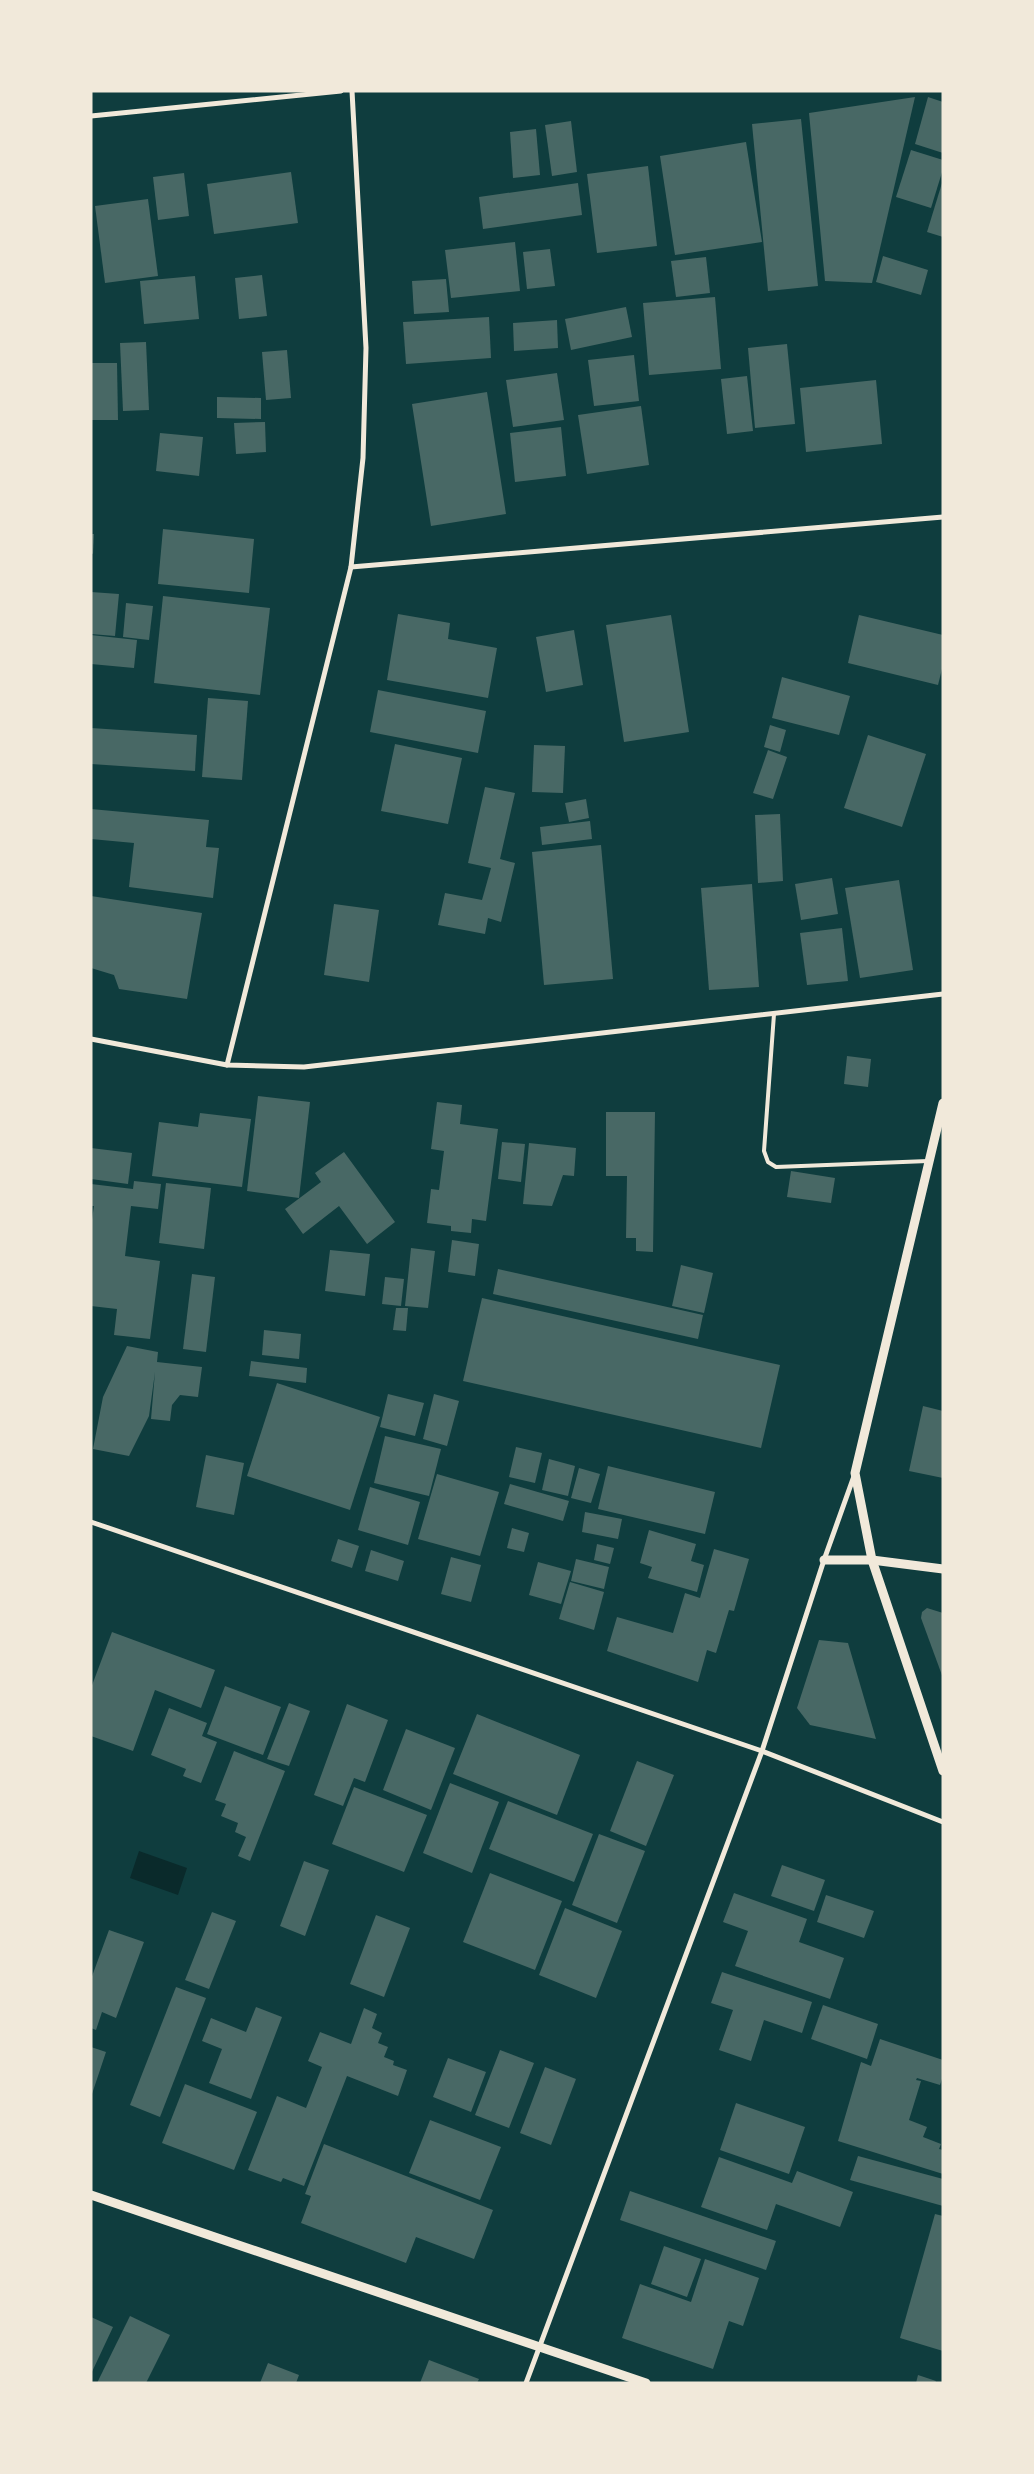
<svg xmlns="http://www.w3.org/2000/svg" width="1034" height="2474" font-family="'PT Serif',serif">
<style>
.water{fill:#0a2a2b}
.building{fill:#486865}
.lines{fill:none;stroke-linecap:round;stroke-linejoin:round}
.service{stroke:#f1e9da;stroke-width:4}
.minor{stroke:#f1e9da;stroke-width:5}
.tertiary{stroke:#f1e9da;stroke-width:9}
</style>
<rect width="100%" height="100%" fill="#0f3d3e"/>
<path class="water" d="M 139,1851 L 187,1868 L 178,1895 L 130,1878 Z"/>
<g class="building">
<path d="M 915,97 L 872,283 L 825,281 L 809,113 Z"/>
<path d="M 928,97 L 943,102 L 943,153 L 915,144 Z"/>
<path d="M 801,119 L 818,286 L 768,291 L 752,124 Z"/>
<path d="M 571,121 L 577,172 L 552,176 L 545,125 Z"/>
<path d="M 536,129 L 540,175 L 513,178 L 510,132 Z"/>
<path d="M 746,142 L 762,242 L 675,255 L 660,156 Z"/>
<path d="M 911,150 L 943,160 L 943,169 L 931,208 L 896,197 Z"/>
<path d="M 648,166 L 657,246 L 597,253 L 587,174 Z"/>
<path d="M 291,172 L 298,223 L 214,234 L 207,184 Z"/>
<path d="M 184,173 L 189,216 L 158,220 L 153,177 Z"/>
<path d="M 578,183 L 582,215 L 483,229 L 479,197 Z"/>
<path d="M 942,183 L 943,183 L 943,237 L 927,232 Z"/>
<path d="M 148,199 L 158,276 L 105,283 L 95,206 Z"/>
<path d="M 515,242 L 520,291 L 451,298 L 445,250 Z"/>
<path d="M 550,249 L 555,286 L 527,289 L 523,252 Z"/>
<path d="M 883,256 L 928,270 L 921,295 L 876,282 Z"/>
<path d="M 706,257 L 710,293 L 676,297 L 671,261 Z"/>
<path d="M 262,275 L 267,316 L 239,319 L 235,278 Z"/>
<path d="M 195,276 L 199,319 L 144,324 L 140,281 Z"/>
<path d="M 446,279 L 449,312 L 414,314 L 412,281 Z"/>
<path d="M 715,297 L 721,369 L 649,375 L 643,303 Z"/>
<path d="M 626,307 L 632,337 L 571,350 L 565,319 Z"/>
<path d="M 489,317 L 491,358 L 406,364 L 403,322 Z"/>
<path d="M 557,320 L 558,348 L 514,351 L 513,323 Z"/>
<path d="M 146,342 L 149,410 L 123,411 L 120,343 Z"/>
<path d="M 787,344 L 795,424 L 755,428 L 748,348 Z"/>
<path d="M 287,350 L 291,398 L 266,400 L 262,352 Z"/>
<path d="M 634,355 L 639,401 L 594,406 L 588,360 Z"/>
<path d="M 91,363 L 117,363 L 118,420 L 91,420 Z"/>
<path d="M 557,373 L 564,420 L 513,427 L 506,380 Z"/>
<path d="M 747,376 L 753,431 L 727,434 L 721,379 Z"/>
<path d="M 876,380 L 882,444 L 806,452 L 800,388 Z"/>
<path d="M 487,392 L 506,514 L 431,526 L 412,404 Z"/>
<path d="M 217,397 L 261,398 L 261,419 L 217,418 Z"/>
<path d="M 641,406 L 649,465 L 587,474 L 578,415 Z"/>
<path d="M 265,422 L 266,452 L 236,454 L 234,423 Z"/>
<path d="M 561,427 L 566,476 L 515,482 L 510,433 Z"/>
<path d="M 160,433 L 203,437 L 199,476 L 156,471 Z"/>
<path d="M 163,529 L 254,539 L 249,593 L 158,584 Z"/>
<path d="M 91,534 L 94,534 L 93,554 L 91,553 Z"/>
<path d="M 91,592 L 119,594 L 115,636 L 91,634 Z"/>
<path d="M 163,596 L 270,608 L 260,695 L 154,683 Z"/>
<path d="M 126,603 L 153,606 L 149,640 L 123,637 Z"/>
<path d="M 398,614 L 450,623 L 448,639 L 497,648 L 488,698 L 387,680 Z"/>
<path d="M 671,615 L 689,732 L 624,742 L 606,625 Z"/>
<path d="M 859,615 L 943,635 L 943,665 L 938,685 L 848,663 Z"/>
<path d="M 574,630 L 583,685 L 546,692 L 536,637 Z"/>
<path d="M 91,635 L 137,640 L 134,668 L 91,664 Z"/>
<path d="M 782,677 L 850,696 L 839,735 L 772,718 Z"/>
<path d="M 378,690 L 486,711 L 478,753 L 370,732 Z"/>
<path d="M 208,698 L 248,701 L 242,780 L 202,777 Z"/>
<path d="M 770,725 L 786,730 L 780,752 L 764,747 Z"/>
<path d="M 91,728 L 197,735 L 195,771 L 91,764 Z"/>
<path d="M 868,735 L 926,754 L 902,827 L 844,808 Z"/>
<path d="M 395,744 L 462,758 L 448,824 L 381,811 Z"/>
<path d="M 534,745 L 565,746 L 563,793 L 532,792 Z"/>
<path d="M 768,750 L 787,757 L 773,799 L 753,793 Z"/>
<path d="M 485,787 L 515,793 L 500,859 L 515,863 L 501,922 L 488,918 L 485,934 L 438,925 L 445,893 L 482,900 L 491,868 L 468,863 Z"/>
<path d="M 586,799 L 589,818 L 569,822 L 565,803 Z"/>
<path d="M 91,809 L 209,820 L 206,847 L 219,848 L 213,898 L 129,887 L 134,843 L 91,839 Z"/>
<path d="M 780,814 L 783,881 L 758,883 L 755,815 Z"/>
<path d="M 590,821 L 592,839 L 542,845 L 540,827 Z"/>
<path d="M 601,845 L 613,979 L 544,985 L 532,852 Z"/>
<path d="M 832,878 L 838,914 L 801,920 L 795,884 Z"/>
<path d="M 899,880 L 913,970 L 860,978 L 845,888 Z"/>
<path d="M 752,884 L 759,987 L 709,990 L 701,888 Z"/>
<path d="M 91,896 L 202,913 L 187,999 L 119,989 L 114,975 L 91,968 Z"/>
<path d="M 334,904 L 379,910 L 369,982 L 324,975 Z"/>
<path d="M 842,928 L 848,981 L 807,985 L 800,933 Z"/>
<path d="M 847,1056 L 871,1059 L 868,1087 L 844,1084 Z"/>
<path d="M 258,1096 L 310,1102 L 299,1198 L 247,1191 Z"/>
<path d="M 437,1102 L 462,1105 L 460,1124 L 498,1129 L 486,1221 L 472,1219 L 471,1233 L 451,1231 L 451,1226 L 427,1223 L 431,1189 L 439,1190 L 444,1151 L 431,1149 Z"/>
<path d="M 606,1112 L 655,1112 L 653,1252 L 636,1251 L 636,1238 L 626,1238 L 627,1176 L 606,1176 Z"/>
<path d="M 200,1113 L 251,1119 L 242,1187 L 152,1176 L 159,1122 L 198,1127 Z"/>
<path d="M 502,1142 L 525,1144 L 521,1182 L 498,1179 Z"/>
<path d="M 529,1143 L 576,1148 L 574,1176 L 563,1175 L 552,1206 L 523,1204 Z"/>
<path d="M 91,1148 L 132,1153 L 128,1184 L 91,1179 Z"/>
<path d="M 344,1152 L 395,1222 L 367,1244 L 339,1206 L 303,1234 L 285,1209 L 321,1182 L 315,1173 Z"/>
<path d="M 791,1171 L 835,1178 L 831,1203 L 787,1197 Z"/>
<path d="M 134,1181 L 161,1184 L 158,1209 L 131,1206 L 125,1256 L 160,1261 L 150,1339 L 114,1335 L 117,1309 L 91,1306 L 91,1226 L 94,1206 L 91,1206 L 91,1184 L 133,1189 Z"/>
<path d="M 166,1183 L 211,1188 L 204,1249 L 159,1243 Z"/>
<path d="M 452,1240 L 479,1244 L 475,1276 L 448,1272 Z"/>
<path d="M 411,1248 L 435,1251 L 428,1308 L 405,1306 Z"/>
<path d="M 330,1250 L 370,1254 L 365,1296 L 325,1291 Z"/>
<path d="M 681,1265 L 713,1273 L 704,1313 L 672,1306 Z"/>
<path d="M 498,1269 L 703,1315 L 698,1339 L 493,1294 Z"/>
<path d="M 192,1274 L 215,1277 L 206,1352 L 183,1349 Z"/>
<path d="M 385,1277 L 404,1279 L 401,1306 L 382,1304 Z"/>
<path d="M 482,1298 L 780,1365 L 761,1448 L 463,1381 Z"/>
<path d="M 396,1308 L 408,1308 L 406,1331 L 393,1330 Z"/>
<path d="M 264,1330 L 301,1334 L 299,1359 L 262,1355 Z"/>
<path d="M 127,1346 L 158,1352 L 157,1362 L 202,1367 L 198,1397 L 180,1395 L 172,1405 L 170,1421 L 151,1419 L 155,1372 L 149,1416 L 129,1456 L 93,1449 L 103,1397 Z"/>
<path d="M 251,1361 L 307,1368 L 306,1383 L 249,1376 Z"/>
<path d="M 277,1383 L 380,1417 L 350,1510 L 247,1476 Z"/>
<path d="M 388,1394 L 424,1403 L 415,1436 L 380,1427 Z"/>
<path d="M 434,1394 L 459,1401 L 447,1446 L 423,1439 Z"/>
<path d="M 923,1406 L 943,1411 L 943,1478 L 909,1471 Z"/>
<path d="M 385,1436 L 441,1449 L 429,1496 L 374,1483 Z"/>
<path d="M 516,1447 L 542,1453 L 535,1483 L 509,1477 Z"/>
<path d="M 206,1455 L 244,1463 L 234,1515 L 196,1507 Z"/>
<path d="M 549,1459 L 575,1466 L 568,1496 L 542,1490 Z"/>
<path d="M 608,1466 L 715,1492 L 705,1534 L 598,1509 Z"/>
<path d="M 579,1468 L 600,1474 L 591,1503 L 571,1498 Z"/>
<path d="M 437,1474 L 499,1492 L 480,1556 L 418,1539 Z"/>
<path d="M 510,1484 L 569,1501 L 563,1521 L 504,1504 Z"/>
<path d="M 370,1487 L 420,1502 L 408,1545 L 358,1530 Z"/>
<path d="M 585,1512 L 622,1519 L 618,1539 L 582,1532 Z"/>
<path d="M 512,1528 L 529,1533 L 524,1552 L 507,1548 Z"/>
<path d="M 649,1530 L 696,1544 L 691,1561 L 704,1565 L 697,1592 L 648,1578 L 652,1567 L 640,1563 Z"/>
<path d="M 338,1539 L 359,1546 L 352,1568 L 331,1561 Z"/>
<path d="M 597,1544 L 614,1548 L 610,1564 L 594,1560 Z"/>
<path d="M 714,1549 L 749,1559 L 734,1611 L 729,1610 L 716,1653 L 707,1650 L 698,1682 L 607,1651 L 617,1617 L 673,1633 L 685,1593 L 700,1598 Z"/>
<path d="M 371,1550 L 404,1561 L 398,1581 L 365,1571 Z"/>
<path d="M 451,1557 L 481,1565 L 471,1602 L 441,1594 Z"/>
<path d="M 576,1559 L 609,1567 L 604,1589 L 571,1581 Z"/>
<path d="M 538,1562 L 571,1571 L 561,1604 L 529,1595 Z"/>
<path d="M 570,1582 L 604,1592 L 594,1630 L 559,1619 Z"/>
<path d="M 927,1608 L 943,1613 L 943,1678 L 921,1618 L 922,1612 Z"/>
<path d="M 112,1632 L 215,1670 L 201,1708 L 155,1690 L 133,1751 L 91,1736 L 91,1688 Z"/>
<path d="M 819,1640 L 848,1643 L 876,1739 L 810,1725 L 797,1708 Z"/>
<path d="M 225,1686 L 281,1707 L 263,1755 L 207,1734 Z"/>
<path d="M 289,1703 L 310,1711 L 289,1766 L 267,1759 Z"/>
<path d="M 347,1704 L 388,1720 L 365,1782 L 354,1778 L 343,1806 L 314,1795 Z"/>
<path d="M 169,1708 L 207,1723 L 202,1736 L 217,1742 L 201,1783 L 183,1776 L 186,1769 L 151,1755 Z"/>
<path d="M 477,1714 L 580,1755 L 557,1815 L 453,1774 Z"/>
<path d="M 406,1729 L 455,1748 L 431,1810 L 383,1790 Z"/>
<path d="M 234,1751 L 285,1771 L 250,1861 L 238,1856 L 246,1837 L 235,1832 L 238,1823 L 221,1816 L 226,1804 L 215,1800 Z"/>
<path d="M 637,1761 L 674,1775 L 646,1846 L 610,1831 Z"/>
<path d="M 450,1783 L 499,1802 L 472,1873 L 423,1853 Z"/>
<path d="M 354,1787 L 427,1815 L 404,1872 L 332,1844 Z"/>
<path d="M 508,1801 L 593,1834 L 574,1882 L 489,1849 Z"/>
<path d="M 599,1834 L 645,1851 L 617,1923 L 572,1905 Z"/>
<path d="M 304,1861 L 329,1870 L 305,1936 L 280,1926 Z"/>
<path d="M 782,1865 L 825,1880 L 814,1911 L 771,1896 Z"/>
<path d="M 490,1873 L 562,1901 L 535,1970 L 463,1942 Z"/>
<path d="M 734,1893 L 807,1919 L 799,1942 L 844,1958 L 830,1999 L 735,1966 L 748,1931 L 723,1922 Z"/>
<path d="M 826,1895 L 874,1911 L 864,1938 L 817,1922 Z"/>
<path d="M 565,1908 L 622,1931 L 596,1998 L 539,1975 Z"/>
<path d="M 212,1912 L 236,1921 L 209,1989 L 185,1980 Z"/>
<path d="M 376,1915 L 410,1928 L 384,1997 L 350,1984 Z"/>
<path d="M 109,1930 L 144,1942 L 116,2018 L 102,2012 L 96,2030 L 91,2028 L 91,1979 Z"/>
<path d="M 722,1972 L 812,2002 L 802,2033 L 764,2020 L 751,2061 L 719,2050 L 733,2010 L 711,2003 Z"/>
<path d="M 176,1987 L 206,1998 L 160,2117 L 130,2105 Z"/>
<path d="M 823,2005 L 878,2024 L 867,2059 L 811,2039 Z"/>
<path d="M 256,2007 L 282,2017 L 251,2099 L 209,2083 L 222,2049 L 202,2041 L 211,2018 L 246,2032 Z"/>
<path d="M 364,2008 L 377,2014 L 372,2028 L 382,2033 L 378,2043 L 388,2047 L 384,2057 L 394,2061 L 393,2065 L 407,2070 L 398,2096 L 347,2076 L 304,2186 L 283,2178 L 281,2182 L 248,2170 L 277,2096 L 306,2108 L 322,2067 L 308,2061 L 320,2032 L 351,2044 Z"/>
<path d="M 880,2039 L 943,2060 L 943,2076 L 940,2085 L 917,2078 L 916,2080 L 921,2081 L 909,2120 L 927,2127 L 923,2137 L 941,2144 L 939,2149 L 943,2150 L 943,2174 L 838,2141 L 861,2062 L 871,2066 Z"/>
<path d="M 91,2047 L 106,2052 L 92,2094 L 91,2094 Z"/>
<path d="M 500,2050 L 534,2063 L 509,2128 L 475,2115 Z"/>
<path d="M 448,2058 L 486,2072 L 471,2112 L 433,2097 Z"/>
<path d="M 545,2067 L 576,2079 L 551,2145 L 520,2133 Z"/>
<path d="M 185,2084 L 257,2112 L 234,2170 L 162,2143 Z"/>
<path d="M 736,2103 L 805,2127 L 789,2174 L 720,2150 Z"/>
<path d="M 430,2120 L 501,2147 L 480,2200 L 409,2173 Z"/>
<path d="M 324,2144 L 493,2210 L 474,2259 L 416,2237 L 406,2263 L 301,2223 L 311,2196 L 305,2194 Z"/>
<path d="M 858,2156 L 943,2179 L 943,2206 L 850,2180 Z"/>
<path d="M 719,2157 L 792,2183 L 797,2171 L 853,2192 L 840,2227 L 776,2204 L 767,2230 L 701,2207 Z"/>
<path d="M 630,2191 L 776,2241 L 766,2270 L 620,2220 Z"/>
<path d="M 935,2214 L 943,2216 L 943,2351 L 900,2338 Z"/>
<path d="M 664,2246 L 701,2259 L 687,2297 L 651,2284 Z"/>
<path d="M 705,2259 L 759,2278 L 743,2326 L 729,2321 L 713,2369 L 622,2338 L 640,2284 L 691,2302 Z"/>
<path d="M 130,2316 L 170,2335 L 146,2383 L 97,2383 Z"/>
<path d="M 91,2317 L 113,2327 L 91,2374 Z"/>
<path d="M 429,2360 L 479,2379 L 477,2383 L 420,2383 Z"/>
<path d="M 268,2363 L 299,2375 L 296,2383 L 260,2383 Z"/>
<path d="M 918,2375 L 936,2381 L 935,2383 L 916,2383 Z"/>
</g>
<g class="lines">
<path class="service" d="M 774,1014 L 764,1151 L 768,1162 L 776,1167 L 928,1161"/>
<g class="minor">
<path d="M 91,116 L 341,91"/>
<path d="M 351,567 L 943,517"/>
<path d="M 91,1039 L 227,1065 L 304,1067 L 943,994"/>
<path d="M 227,1065 L 351,567 L 363,458 L 366,348 L 352,91"/>
<path d="M 91,1522 L 762,1751 L 943,1822"/>
<path d="M 526,2383 L 762,1751 L 824,1560 L 854,1476"/>
</g>
<g class="tertiary">
<path d="M 943,1103 L 855,1473 L 872,1560 L 943,1771"/>
<path d="M 824,1560 L 872,1560 L 943,1569"/>
<path d="M 91,2195 L 646,2383"/>
</g>
</g>
<rect width="1034" height="2474" fill="none" stroke="#f1e9da" stroke-width="185"/>
</svg>
